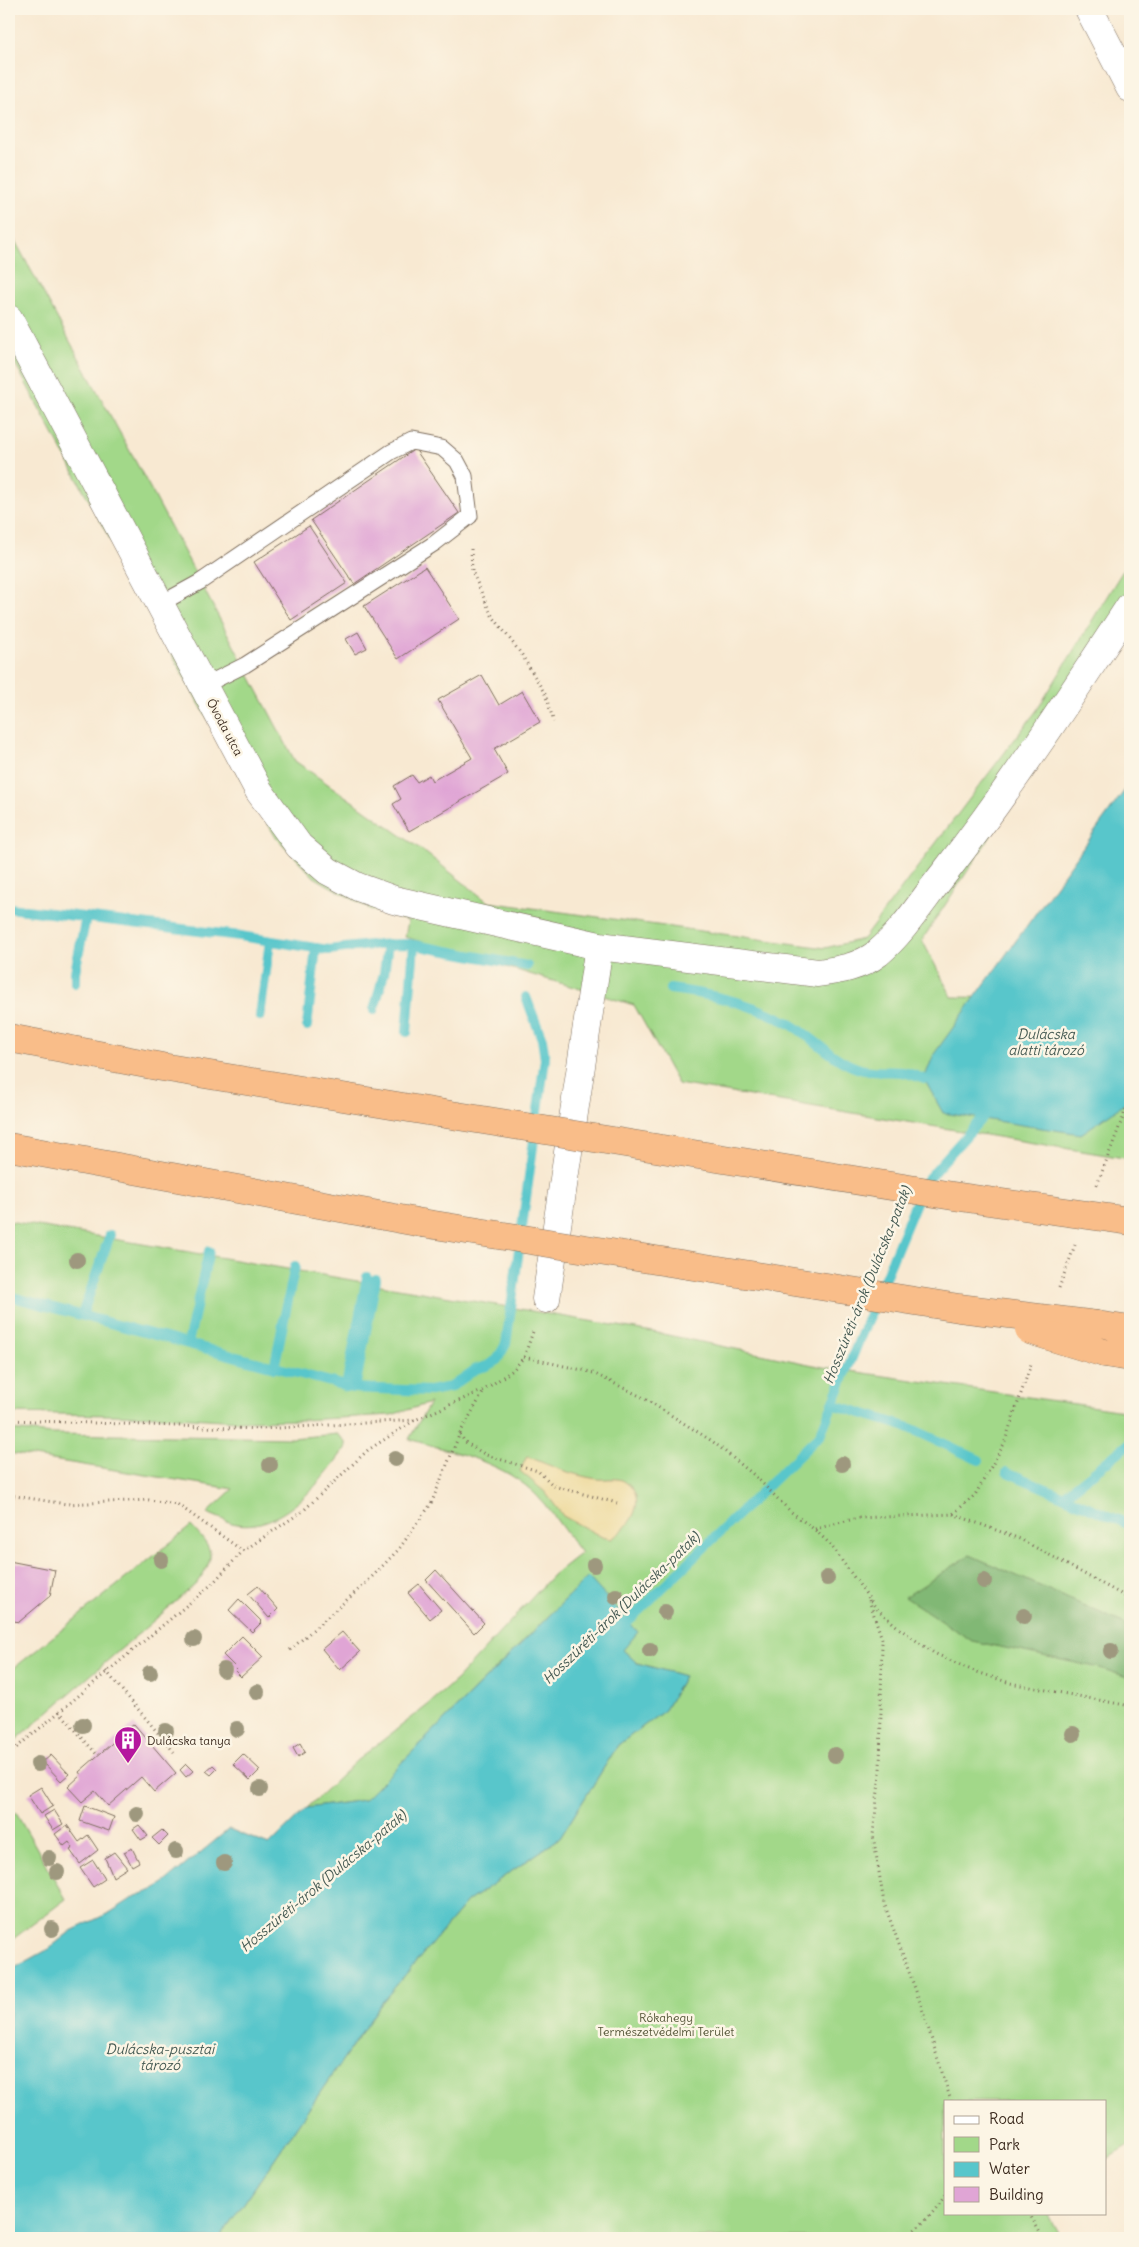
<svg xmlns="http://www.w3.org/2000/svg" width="1139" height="2247" font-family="Delius,sans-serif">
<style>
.green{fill:#a2d889;stroke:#6e8154}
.forest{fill:#81b875;stroke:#5e714a}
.sand{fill:#eeda9e;stroke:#94825e}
.water{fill:#58c6cb;stroke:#4a7874}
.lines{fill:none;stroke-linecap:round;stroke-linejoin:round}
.stream{stroke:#58c6cb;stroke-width:10}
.building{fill:#e0a5d5}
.service-casing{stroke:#7d6d5d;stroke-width:17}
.minor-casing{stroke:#7d6d5d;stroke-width:29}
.trunk-casing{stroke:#7d6d5d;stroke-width:29}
.path{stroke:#7d6d5d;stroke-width:3;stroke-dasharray:1 4;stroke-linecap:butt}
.service{stroke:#fff;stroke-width:15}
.minor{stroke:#fff;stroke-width:28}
.trunk{stroke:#f9bd89;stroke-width:28}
.trunk-bridge-casing{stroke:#7d6d5d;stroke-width:29;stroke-linecap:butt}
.trunk-bridge{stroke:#f9bd89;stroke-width:28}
.tree{fill:#9e987e}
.labels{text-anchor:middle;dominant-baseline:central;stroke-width:5;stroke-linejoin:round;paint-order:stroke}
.street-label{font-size:12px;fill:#3b2a1e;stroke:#fcf5e5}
.poi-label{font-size:12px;fill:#3b2a1e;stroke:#fcf5e5;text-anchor:start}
.park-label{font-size:12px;fill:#555639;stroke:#fcf5e5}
.water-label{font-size:14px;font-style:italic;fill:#445952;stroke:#fcf5e5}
</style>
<rect width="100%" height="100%" fill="#fcf5e5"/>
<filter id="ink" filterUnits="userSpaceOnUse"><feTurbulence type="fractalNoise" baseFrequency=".02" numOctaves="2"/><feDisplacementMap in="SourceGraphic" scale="10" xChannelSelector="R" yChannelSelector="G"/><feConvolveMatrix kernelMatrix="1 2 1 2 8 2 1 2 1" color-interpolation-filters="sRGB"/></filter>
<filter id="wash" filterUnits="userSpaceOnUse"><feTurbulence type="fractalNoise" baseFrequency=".0096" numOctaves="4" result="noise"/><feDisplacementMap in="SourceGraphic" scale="20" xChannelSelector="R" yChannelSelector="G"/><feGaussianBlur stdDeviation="1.12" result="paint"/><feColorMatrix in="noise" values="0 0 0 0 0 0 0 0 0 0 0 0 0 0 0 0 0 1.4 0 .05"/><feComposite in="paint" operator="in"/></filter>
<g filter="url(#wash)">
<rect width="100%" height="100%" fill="#f8e9d2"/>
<g class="green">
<path d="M 9,230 L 155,497 L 295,761 L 422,850 L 488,902 L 825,948 L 863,939 L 1037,710 L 1130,559 L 1130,625 L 922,940 L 952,997 L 1130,999 L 1130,1159 L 678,1084 L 634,1005 L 405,937 L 408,921 L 371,910 L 314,877 L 275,836 L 189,686 L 9,352 Z"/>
<path d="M 9,1221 L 653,1332 L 823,1367 L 1130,1412 L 1130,2145 L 1105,2160 L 1105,2101 L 945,2101 L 945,2213 L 1047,2213 L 1061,2238 L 220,2238 L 383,2001 L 467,1902 L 560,1838 L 618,1745 L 665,1710 L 684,1676 L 637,1663 L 623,1650 L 588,1577 L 364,1800 L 307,1808 L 356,1761 L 428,1705 L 457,1679 L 553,1575 L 581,1553 C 567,1535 547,1504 531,1490 C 497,1460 452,1452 409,1439 L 430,1403 L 391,1415 L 303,1420 L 238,1421 L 160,1416 L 9,1413 Z"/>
<path d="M 9,1430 L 53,1434 L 292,1438 L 337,1434 L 346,1442 L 346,1447 C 322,1481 280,1535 232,1523 C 223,1520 215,1516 207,1513 L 233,1489 L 9,1453 Z"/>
<path d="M 191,1526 C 214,1551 217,1555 196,1584 L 9,1746 L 9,1672 Z"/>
<path d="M 16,1812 L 66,1899 L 9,1942 L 9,1817 Z"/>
</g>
<path class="forest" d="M 970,1555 L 1130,1626 L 1130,1678 L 1100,1668 L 972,1641 L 905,1597 Z"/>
<path class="sand" d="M 527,1456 C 550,1466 572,1475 597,1479 C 605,1480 617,1477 624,1481 C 650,1498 631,1527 611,1539 L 602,1537 L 563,1516 L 545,1492 L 520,1471 Z"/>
<g class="water">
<path d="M 1130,783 L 1130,1100 L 1081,1134 L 943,1113 L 924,1079 L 934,1054 Z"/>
<path d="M 588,1577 L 638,1632 L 623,1650 L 637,1663 L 684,1676 L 665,1710 L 618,1745 L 560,1838 L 467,1902 L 383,2001 L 220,2238 L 9,2238 L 9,1971 L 47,1950 L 71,1931 L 111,1912 L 136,1896 L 156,1889 L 229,1829 L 269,1845 L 307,1808 L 364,1800 Z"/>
</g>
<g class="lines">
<g class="stream">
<path d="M 9,908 L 240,936 L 328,950 L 371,945 L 409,944 L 527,966"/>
<path d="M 75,983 L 75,972 L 86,917"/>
<path d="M 670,989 C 710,994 751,1003 787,1022 C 811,1035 831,1059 857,1068 C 873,1074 887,1070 902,1072 C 910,1073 917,1077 924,1079"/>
<path d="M 374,1010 L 384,973 L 388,944"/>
<path d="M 260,1016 L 270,941"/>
<path d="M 307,1026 L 316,948"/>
<path d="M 407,1032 L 414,945"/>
<path d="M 9,1296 L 353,1388 L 430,1391 L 451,1387 L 476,1369 L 487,1366 L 497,1360 L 506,1344 L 545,1059 L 542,1039 L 526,997"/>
<path d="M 82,1315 L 110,1235"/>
<path d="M 188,1343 L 209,1251"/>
<path d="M 274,1368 L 295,1266"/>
<path d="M 346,1387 L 367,1277"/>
<path d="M 355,1388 L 376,1279"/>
<path d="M 832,1404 L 910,1428 L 979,1460"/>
<path d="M 1007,1472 L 1130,1525"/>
<path d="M 1064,1496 L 1130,1443"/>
<path d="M 618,1631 L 820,1435 L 924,1183 L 990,1109"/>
</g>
</g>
<g id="blocks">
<g class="building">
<path d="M 415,449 L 459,513 L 354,584 L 311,520 Z"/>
<path d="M 309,526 L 347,583 L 291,620 L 254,562 Z"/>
<path d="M 425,567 L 459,619 L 398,659 L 364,606 Z"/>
<path d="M 358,632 L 367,648 L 355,654 L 346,639 Z"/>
<path d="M 482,675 L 499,705 L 522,691 L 540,722 L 494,749 L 508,774 L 409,831 L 393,804 L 401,799 L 394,786 L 412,775 L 417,782 L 429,775 L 432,781 L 472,758 L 438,700 Z"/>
<path d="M 9,1561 L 55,1570 L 50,1596 L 19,1622 L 9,1620 Z"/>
<path d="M 436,1570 L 484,1623 L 474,1633 L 426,1580 Z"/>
<path d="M 419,1584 L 441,1610 L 430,1619 L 408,1593 Z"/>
<path d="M 258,1586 L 278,1609 L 269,1618 L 248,1594 Z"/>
<path d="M 239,1599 L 262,1622 L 252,1632 L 229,1610 Z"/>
<path d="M 342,1632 L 360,1652 L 340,1670 L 322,1649 Z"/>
<path d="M 242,1636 L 263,1657 L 241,1677 L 235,1671 L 237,1669 L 223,1655 Z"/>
<path d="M 134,1724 L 176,1773 L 154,1792 L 141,1777 L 108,1806 L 95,1791 L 82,1802 L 68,1787 L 81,1775 L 79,1772 Z"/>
<path d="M 300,1743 L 305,1752 L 298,1757 L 293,1748 Z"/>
<path d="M 243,1754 L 260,1770 L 250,1780 L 233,1764 Z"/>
<path d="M 51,1755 L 69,1774 L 61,1781 L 43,1762 Z"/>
<path d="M 186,1764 L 193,1771 L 186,1777 L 180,1770 Z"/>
<path d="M 213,1765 L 217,1769 L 211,1775 L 206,1771 Z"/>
<path d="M 41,1787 L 53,1806 L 40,1814 L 28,1795 Z"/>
<path d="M 85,1806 L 114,1817 L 109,1831 L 80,1821 Z"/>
<path d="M 54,1810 L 63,1824 L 53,1830 L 44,1816 Z"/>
<path d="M 67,1825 L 79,1842 L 88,1835 L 98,1850 L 80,1864 L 70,1850 L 73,1848 L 69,1842 L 64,1846 L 55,1834 Z"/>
<path d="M 139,1825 L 148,1836 L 141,1840 L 133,1829 Z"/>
<path d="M 162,1830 L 168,1836 L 159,1845 L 152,1838 Z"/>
<path d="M 132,1848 L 139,1862 L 132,1866 L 124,1852 Z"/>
<path d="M 114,1852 L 127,1868 L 113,1877 L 105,1858 Z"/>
<path d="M 93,1860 L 105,1879 L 93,1887 L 80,1868 Z"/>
</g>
</g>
</g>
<g filter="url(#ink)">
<use href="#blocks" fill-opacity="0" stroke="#7d6d5d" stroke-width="1"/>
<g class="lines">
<g class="service-casing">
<path id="service" d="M 160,604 L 200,582 L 391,452 L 411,442 L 442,448 L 457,461 L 465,476 L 470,516 L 435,543 L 245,665 L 203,686"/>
</g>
<g class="minor-casing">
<g id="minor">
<path d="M 1089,9 L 1130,88"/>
<path d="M 9,319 L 259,791 L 299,846 L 328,871 L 358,887 L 394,900 L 599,946 L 818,973 C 840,970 860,967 878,953 C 905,930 924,898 946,871 C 1012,786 1071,696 1130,606"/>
<path d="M 546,1299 L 599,946"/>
</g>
</g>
<g class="trunk-casing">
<g id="trunk">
<path d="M 9,1038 L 162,1067 L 439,1113"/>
<path d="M 9,1147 L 422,1223"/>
<path d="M 1097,1325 L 1130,1330"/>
<path d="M 1104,1353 L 1130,1357"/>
</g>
</g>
<g class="path">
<path d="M 471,549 L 472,571 L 491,614 L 522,655 L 545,694 L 554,722"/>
<path d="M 1097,1185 L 1130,1099"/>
<path d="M 1059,1288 L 1075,1245"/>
<path d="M 524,1357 L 591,1372 L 642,1397 L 712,1441 L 754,1475 L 790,1511 L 815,1530 L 830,1544 L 876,1608 L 900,1629 L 934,1653 L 971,1670 L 1010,1683 L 1130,1706"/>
<path d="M 9,1420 L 261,1429 L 415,1420"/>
<path d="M 460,1434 L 465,1442 L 486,1455 L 538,1471 L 554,1486 L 617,1503"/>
<path d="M 9,1495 L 66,1504 L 149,1500 L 177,1504 L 243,1551"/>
<path d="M 953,1514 L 1020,1539 L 1130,1599"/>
<path d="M 815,1529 L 858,1518 L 953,1514 L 975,1495 L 1004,1444 L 1031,1364"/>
<path d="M 869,1600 L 882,1639 L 880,1773 L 873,1835 L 884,1903 L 921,2005 L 951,2101"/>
<path d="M 290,1650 L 366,1583 L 399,1549 L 431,1504 L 460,1433 L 484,1391"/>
<path d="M 106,1671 L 174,1752"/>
<path d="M 59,1711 L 98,1756"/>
<path d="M 9,1754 L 211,1585 L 243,1551 L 303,1511 L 368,1450 L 415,1420 L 484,1390 L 513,1370 L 524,1357 L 534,1329"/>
<path d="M 1029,2213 L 1043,2238"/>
<path d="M 902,2238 C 919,2229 936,2211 945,2195"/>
</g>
<use href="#service" class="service"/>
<use href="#minor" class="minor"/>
<use href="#trunk" class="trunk"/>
<g class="trunk-bridge-casing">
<g id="trunk-bridge">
<path d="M 439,1113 L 953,1196 L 1130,1221"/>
<path d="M 422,1223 L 959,1308 L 1097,1325"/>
<path d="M 1029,1330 L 1104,1353"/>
</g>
</g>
<use href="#trunk-bridge" class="trunk-bridge"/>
</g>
<g class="tree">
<circle cx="77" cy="1260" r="8"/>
<circle cx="395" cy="1459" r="8"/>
<circle cx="842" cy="1464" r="8"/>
<circle cx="270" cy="1465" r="8"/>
<circle cx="161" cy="1560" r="8"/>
<circle cx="594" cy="1565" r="8"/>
<circle cx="827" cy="1578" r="8"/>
<circle cx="984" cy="1581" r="8"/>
<circle cx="616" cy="1596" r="8"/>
<circle cx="665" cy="1612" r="8"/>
<circle cx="1024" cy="1616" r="8"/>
<circle cx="194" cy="1639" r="8"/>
<circle cx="650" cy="1650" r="8"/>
<circle cx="1111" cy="1651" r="8"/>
<circle cx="224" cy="1670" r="8"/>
<circle cx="150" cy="1673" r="8"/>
<circle cx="257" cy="1692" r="8"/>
<circle cx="83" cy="1725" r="8"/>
<circle cx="237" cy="1729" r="8"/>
<circle cx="166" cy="1731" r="8"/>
<circle cx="1073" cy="1734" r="8"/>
<circle cx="835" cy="1755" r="8"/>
<circle cx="38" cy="1764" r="8"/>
<circle cx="260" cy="1789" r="8"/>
<circle cx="137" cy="1814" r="8"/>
<circle cx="176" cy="1851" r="8"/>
<circle cx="49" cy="1858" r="8"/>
<circle cx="224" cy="1863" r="8"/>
<circle cx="57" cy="1872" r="8"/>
<circle cx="52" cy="1929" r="8"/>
</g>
</g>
<defs>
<g id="building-pin" transform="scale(1.4375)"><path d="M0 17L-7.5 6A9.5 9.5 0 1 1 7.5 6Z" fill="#b5179e" stroke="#fcf5e5"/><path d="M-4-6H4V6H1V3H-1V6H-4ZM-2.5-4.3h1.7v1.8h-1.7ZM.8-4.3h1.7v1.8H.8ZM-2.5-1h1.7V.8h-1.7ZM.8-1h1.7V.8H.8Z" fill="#fff"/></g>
</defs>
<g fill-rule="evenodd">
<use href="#building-pin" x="128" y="1740"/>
</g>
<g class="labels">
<g class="street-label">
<text transform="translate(225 727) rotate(62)">Óvoda utca</text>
</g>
<g class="poi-label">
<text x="147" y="1740">Dulácska tanya</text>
</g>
<g class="park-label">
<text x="666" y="2017">Rókahegy<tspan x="666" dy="14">Természetvédelmi Terület</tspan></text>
</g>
<g class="water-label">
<text x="1046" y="1034">Dulácska<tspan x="1046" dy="16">alatti tározó</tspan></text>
<text transform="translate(867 1285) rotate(-68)">Hosszúréti-árok (Dulácska-patak)</text>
<text transform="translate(621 1608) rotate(-44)">Hosszúréti-árok (Dulácska-patak)</text>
<text transform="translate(323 1881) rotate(-40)">Hosszúréti-árok (Dulácska-patak)</text>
<text x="160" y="2049">Dulácska-pusztai<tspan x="160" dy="16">tározó</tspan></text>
</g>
</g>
<rect width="1139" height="2247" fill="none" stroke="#fcf5e5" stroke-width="30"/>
<rect x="944" y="2100" width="162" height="115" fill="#fcf5e5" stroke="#afa495"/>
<rect x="954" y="2116" width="25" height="8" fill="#ffffff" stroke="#afa495"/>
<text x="989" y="2124" font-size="15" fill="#3b2a1e">Road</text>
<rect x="954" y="2137" width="25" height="15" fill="#a2d889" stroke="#afa495"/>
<text x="989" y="2150" font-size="15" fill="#3b2a1e">Park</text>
<rect x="954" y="2162" width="25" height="15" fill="#58c6cb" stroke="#afa495"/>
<text x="989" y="2174" font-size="15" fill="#3b2a1e">Water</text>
<rect x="954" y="2187" width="25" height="15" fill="#e0a5d5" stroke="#afa495"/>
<text x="989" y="2200" font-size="15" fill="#3b2a1e">Building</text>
</svg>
